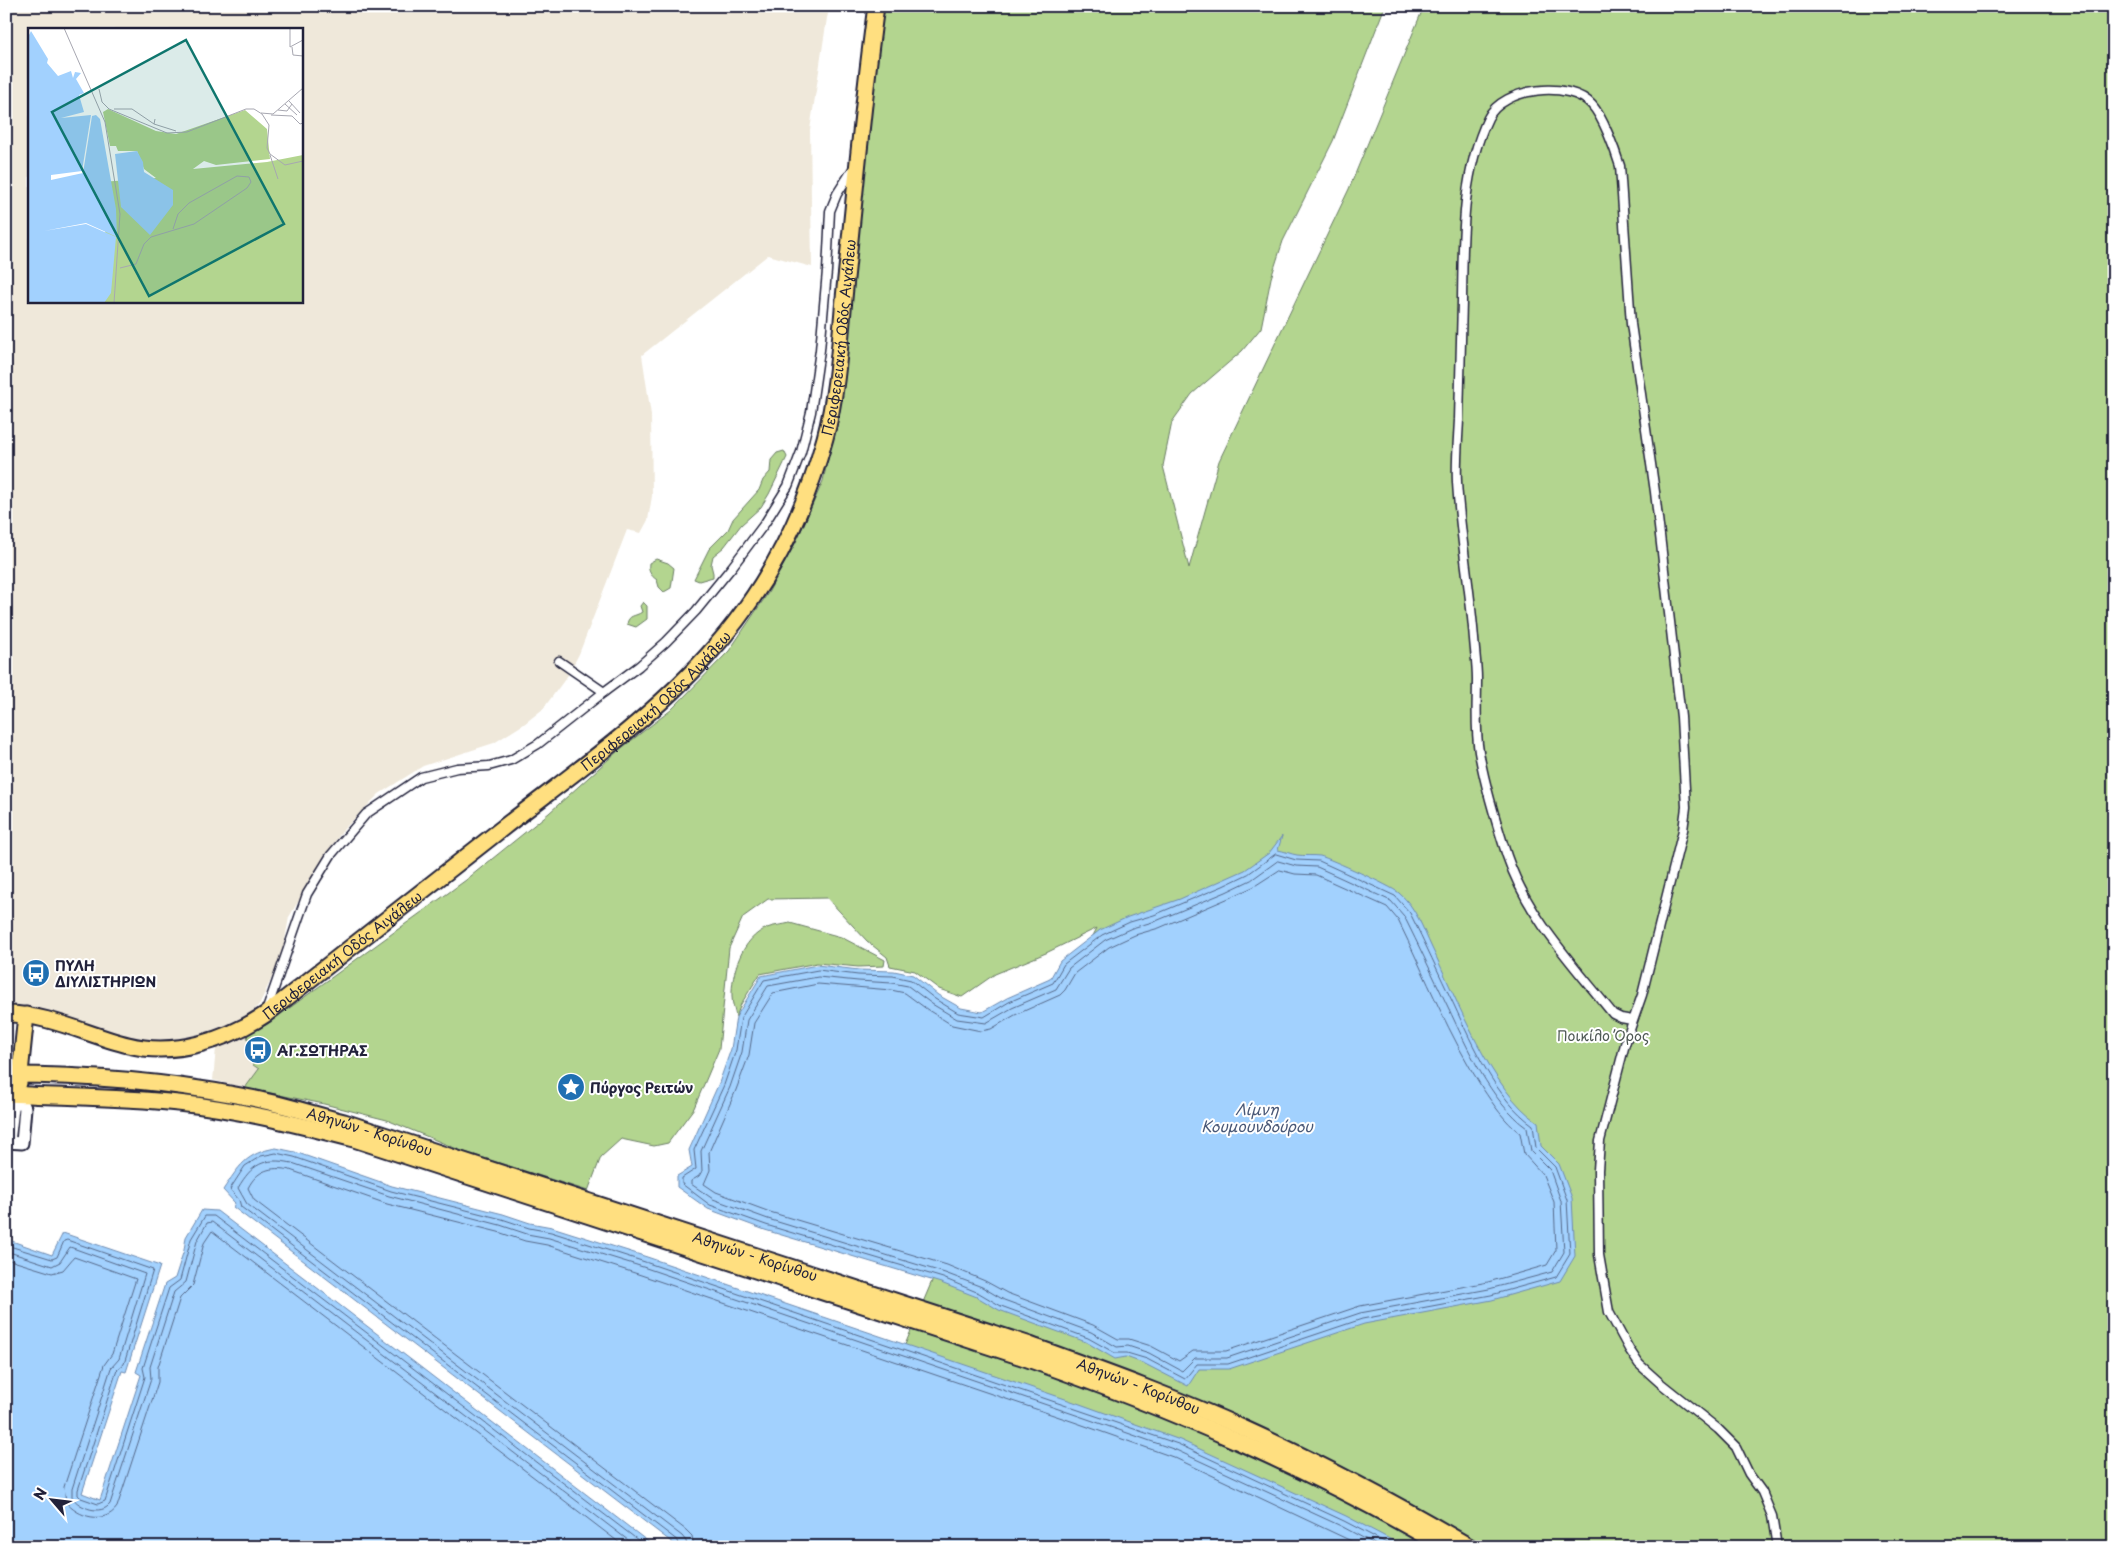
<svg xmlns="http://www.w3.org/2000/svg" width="2120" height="1553" font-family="'Playpen Sans',sans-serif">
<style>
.built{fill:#efe8da;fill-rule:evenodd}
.green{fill:#b3d58f;stroke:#6a7c65}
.water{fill:#a2d1fe;stroke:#6f8bb0}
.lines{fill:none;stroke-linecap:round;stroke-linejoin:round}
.shore{stroke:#556889;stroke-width:1}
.street-casing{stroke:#22223b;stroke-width:11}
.secondary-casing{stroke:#22223b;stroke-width:15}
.highway-casing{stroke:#22223b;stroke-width:19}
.street{stroke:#fff;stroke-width:8}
.secondary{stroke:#fff;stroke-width:11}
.highway{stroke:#ffdf80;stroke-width:15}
.labels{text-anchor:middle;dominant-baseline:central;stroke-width:4;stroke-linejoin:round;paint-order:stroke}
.street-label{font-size:14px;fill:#22223b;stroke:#fff}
.poi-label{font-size:14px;font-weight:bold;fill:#22223b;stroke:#fff;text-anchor:start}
.park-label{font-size:14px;fill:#4e5854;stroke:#fff}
.water-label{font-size:15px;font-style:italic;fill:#485776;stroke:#fff}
.inset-road{fill:none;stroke:#a7a7b1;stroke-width:1}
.view{fill:#0f766e;fill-opacity:0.15;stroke:#0f766e;stroke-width:2.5}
.inset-edge{fill:none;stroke:#22223b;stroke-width:2.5}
</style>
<rect width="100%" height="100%" fill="#fff"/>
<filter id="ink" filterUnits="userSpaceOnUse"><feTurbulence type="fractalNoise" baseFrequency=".02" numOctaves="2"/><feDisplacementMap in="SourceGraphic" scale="10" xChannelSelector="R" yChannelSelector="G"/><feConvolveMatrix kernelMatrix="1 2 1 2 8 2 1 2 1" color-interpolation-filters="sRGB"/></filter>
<g filter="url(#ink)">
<g class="built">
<path d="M 6,6 L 830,6 L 827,18 L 810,130 L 812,267 L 768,255 L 642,355 L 651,415 L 652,496 L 648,520 L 641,533 L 627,530 L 579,654 L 568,675 L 543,709 L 524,724 L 494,743 L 423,766 L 379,794 L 343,830 L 327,853 L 289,917 L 282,956 L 260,1003 L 248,1018 L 232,1027 L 174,1040 L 141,1040 L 30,1007 L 6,1009 ZM 29,29 L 301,29 L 301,301 L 29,301 Z"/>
<path d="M 247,1034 L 253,1065 L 259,1069 L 245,1088 L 213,1080 L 216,1048 Z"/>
</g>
<g class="green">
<path d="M 884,6 L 1385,6 L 1333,141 L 1283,241 L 1271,278 L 1261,328 L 1242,351 L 1192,394 L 1172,422 L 1163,466 L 1189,568 L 1219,461 L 1349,189 L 1424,6 L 2114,6 L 2114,1547 L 1119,1547 L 863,1444 L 1012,1092 L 1097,928 L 1046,953 L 995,974 L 962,997 L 939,989 L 915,971 L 890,966 L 887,957 L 867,941 L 827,898 L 768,899 L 743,917 L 729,948 L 719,1049 L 694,1108 L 668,1143 L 654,1146 L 621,1139 L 601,1157 L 588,1191 L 462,1151 L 387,1120 L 324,1104 L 245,1088 L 259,1069 L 253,1065 L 247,1034 L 266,1025 L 466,880 L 549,813 L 619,750 L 671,710 L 729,651 L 768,593 L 796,542 L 823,481 L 839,409 L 870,102 Z"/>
<path d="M 784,451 L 787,457 L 769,494 L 761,507 L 741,525 L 724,547 L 713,556 L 711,565 L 713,573 L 713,577 L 699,581 L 694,579 L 709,549 L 728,530 L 733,519 L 759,490 L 763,480 L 770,472 L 771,460 L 777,453 Z"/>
<path d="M 656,559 L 668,563 L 674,568 L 671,588 L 664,592 L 659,587 L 657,580 C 650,575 648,571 649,563 Z"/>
<path d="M 643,602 L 647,606 L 647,619 L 636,627 L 627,624 C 629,614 635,617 642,612 L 640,606 Z"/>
<path d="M 790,923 L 841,937 L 885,960 L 884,966 L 858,967 L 817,963 L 760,974 L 741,1004 L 736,1017 C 735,1010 732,1004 732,997 C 731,973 742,938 767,928 C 774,925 783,925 790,923 Z"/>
</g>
<g class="water">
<path d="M 1282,836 L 1278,850 C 1284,851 1291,854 1297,855 C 1304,856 1312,855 1320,856 C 1331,859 1391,886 1399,893 C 1416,907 1423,929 1432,948 C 1456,997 1492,1093 1538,1122 L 1541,1146 L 1559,1164 L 1572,1198 L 1575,1256 L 1560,1281 L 1492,1300 L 1364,1324 L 1229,1369 L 1199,1369 L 1188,1386 L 1145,1364 L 1126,1357 L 1115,1359 L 1086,1342 L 999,1310 L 977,1297 L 941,1283 L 765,1230 L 708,1209 L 677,1187 L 677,1176 L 692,1167 L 689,1150 L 719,1083 L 731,1049 L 736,1017 L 761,976 L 817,965 L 859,970 L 894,971 L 913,975 L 938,995 L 961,1008 L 982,1012 L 1007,998 L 1050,979 L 1060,961 L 1100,930 L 1128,917 L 1180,899 L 1245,870 L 1269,853 Z"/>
<path d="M 276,1148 L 295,1152 L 392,1186 L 503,1214 L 530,1223 L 552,1227 L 647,1257 L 1080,1404 L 1180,1440 L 1346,1516 L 1405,1547 L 678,1547 L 233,1207 L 235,1203 L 223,1190 C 239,1166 246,1153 276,1148 Z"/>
<path d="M 202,1210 L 217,1211 L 655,1547 L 6,1547 L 6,1239 L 52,1255 L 63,1233 L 160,1266 L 126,1372 L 122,1371 L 82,1493 L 100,1500 L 141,1375 L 136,1372 L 165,1284 L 175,1278 L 184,1250 L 186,1237 Z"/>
</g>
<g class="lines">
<g class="shore">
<path d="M 1276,854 L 1296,860 L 1319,861 L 1341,871 L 1395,896 L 1410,913 C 1425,943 1439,974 1454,1005 C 1473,1046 1496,1099 1533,1125 L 1536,1148 L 1555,1167 L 1567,1200 L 1570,1254 L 1556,1277 L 1491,1295 L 1362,1319 L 1228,1364 L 1197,1364 L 1185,1379 L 1147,1359 L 1127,1353 L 1115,1353 L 1088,1338 L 1001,1306 L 979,1293 L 943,1278 L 766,1225 L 710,1205 L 682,1184 L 682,1178 L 696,1169 L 694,1150 L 724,1085 L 736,1050 L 741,1018 L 764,980 L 818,970 L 858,975 L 893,976 L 911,980 L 935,999 L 958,1013 L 984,1017 L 1009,1002 L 1053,983 L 1064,964 L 1102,935 L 1130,922 L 1154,915 L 1223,886 L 1248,874 Z"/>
<path d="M 1278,861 L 1296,866 L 1317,867 L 1339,877 L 1391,901 L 1404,916 C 1419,946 1433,976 1448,1007 C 1466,1045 1491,1103 1527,1128 L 1531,1151 L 1550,1170 L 1561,1201 L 1564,1252 L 1552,1272 L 1489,1289 L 1360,1313 L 1227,1358 L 1195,1358 L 1182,1371 L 1149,1353 L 1128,1346 L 1117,1347 L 1091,1332 L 1004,1300 L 982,1287 L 945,1273 L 768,1219 L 713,1199 L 691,1184 L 691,1181 L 699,1176 L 702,1171 L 701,1151 L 730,1087 L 742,1052 L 747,1020 L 768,986 L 818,977 L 858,981 L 892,983 L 908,986 L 932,1004 L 957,1019 L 986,1023 L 1012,1008 L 1056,989 L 1069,968 L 1105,940 L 1132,928 L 1156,921 L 1226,892 L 1251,880 Z"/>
<path d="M 1280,870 L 1295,874 L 1316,875 L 1387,907 L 1398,920 C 1426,977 1449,1036 1483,1089 C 1493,1104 1505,1122 1520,1133 L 1524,1154 L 1543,1175 L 1554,1202 L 1556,1250 L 1547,1265 L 1488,1282 L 1360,1306 L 1226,1351 L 1193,1351 L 1179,1361 L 1151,1346 L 1129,1339 L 1118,1339 L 1093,1325 L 1007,1293 L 985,1281 L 947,1265 L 770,1212 L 716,1192 L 704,1184 L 710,1170 L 709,1152 L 736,1090 L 749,1055 L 754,1023 L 773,993 L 818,984 L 891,990 L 905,993 L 928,1010 L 952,1025 L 981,1031 L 991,1029 L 1015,1015 L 1060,995 L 1065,990 L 1075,973 L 1109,947 L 1135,935 L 1159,928 L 1229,898 L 1253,887 Z"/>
<path d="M 6,1245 L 52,1259 L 57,1257 L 64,1241 L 67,1240 L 153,1270 L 124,1364 L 117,1370 L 78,1490 L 78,1495 L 81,1498 L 98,1504 L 105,1501 L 145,1377 L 143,1368 L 169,1288 L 180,1280 L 191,1239 L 205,1216 L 214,1216 L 647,1547"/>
<path d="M 6,1251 L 52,1266 L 60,1262 L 70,1247 L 145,1274 L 119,1359 L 111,1368 L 72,1489 L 72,1497 C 79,1508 101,1516 110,1504 L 151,1379 L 150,1367 L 174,1292 L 186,1282 L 197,1241 L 207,1223 L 212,1222 L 637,1547"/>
<path d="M 6,1259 L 52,1273 L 63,1270 L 74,1257 L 136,1279 L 112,1354 L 104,1365 L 64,1487 L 66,1502 C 77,1517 105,1525 117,1507 L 158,1382 L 158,1367 L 180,1298 L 193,1285 L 204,1243 L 212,1231 L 625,1547"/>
<path d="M 680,1547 L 678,1541 L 241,1207 L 239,1200 L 230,1189 L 245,1166 L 261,1156 L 276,1153 L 294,1157 L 391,1191 L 502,1219 L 529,1228 L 551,1232 L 645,1262 L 1178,1444 L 1344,1521 L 1394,1547"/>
<path d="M 687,1547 L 686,1541 L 682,1536 L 247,1204 L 238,1188 C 252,1164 264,1157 292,1163 L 389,1196 L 500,1225 L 527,1234 L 549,1238 L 643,1267 L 1076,1415 L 1176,1450 L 1341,1526 L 1380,1547"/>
<path d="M 694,1547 L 692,1536 L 686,1530 L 254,1200 L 248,1188 C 257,1170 271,1166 290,1170 L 387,1204 L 498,1232 L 525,1241 L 547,1245 L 641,1275 L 1074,1422 L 1173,1457 L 1364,1547"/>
</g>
<g class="street-casing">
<g id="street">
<path d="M 559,661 L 604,692 L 639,666 L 666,642 L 696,611 L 732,567 L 765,523 L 788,486 L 801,452 L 811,412 L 820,350 L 827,271 L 830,211 L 837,194 L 853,169"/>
<path d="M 267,1009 L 307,894 L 331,855 L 366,814 L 421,777 L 457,768 L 489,766 L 511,760 L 538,744 L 604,692"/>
<path d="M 1632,1020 L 1621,1018 L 1613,1014 C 1573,964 1528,918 1507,856 C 1496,822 1485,787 1479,752 C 1475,728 1477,703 1477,679 C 1477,666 1475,652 1474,639 C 1470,587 1460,534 1457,482 C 1456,461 1458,440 1459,420 C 1460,380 1461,341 1462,301 C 1463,240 1461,175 1488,118 C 1503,87 1570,80 1592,105 C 1603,117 1615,150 1620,166 L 1631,324 L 1655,492 L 1681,717 L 1686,807 L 1683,830 L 1642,995 L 1625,1044 L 1600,1141 L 1598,1170 L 1599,1255 L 1609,1312 L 1629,1349 L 1639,1364 L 1659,1382 L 1718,1429 L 1736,1447 L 1749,1474 L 1762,1492 L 1772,1516 L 1777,1547"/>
</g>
</g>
<g class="secondary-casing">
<g id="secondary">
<path d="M 6,1142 L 22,1143 L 25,1108 L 19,1094"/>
<path d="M 9,1142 L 13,1108 L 19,1094"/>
</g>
</g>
<g class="highway-casing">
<g id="highway">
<path id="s1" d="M 6,1014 C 49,1014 87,1035 128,1045 C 175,1057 227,1040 266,1014 C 345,952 424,890 504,827 C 571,775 648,721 706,657 C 763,595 803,519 825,438 C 838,390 840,338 845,288 C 855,194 863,100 876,6"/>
<path id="s2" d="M 6,1075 C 85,1075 163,1081 241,1096 C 276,1102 309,1113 344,1122 L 1030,1345 C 1102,1371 1175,1397 1245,1429 C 1322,1464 1397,1504 1470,1547"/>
<path d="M 19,1083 L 26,1015"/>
<path d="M 6,1094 C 63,1097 121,1097 178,1103 C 237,1109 296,1124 354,1139 L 1025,1358 C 1171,1409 1310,1468 1444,1547"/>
</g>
</g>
<use href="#street" class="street"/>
<use href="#secondary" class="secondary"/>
<use href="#highway" class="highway"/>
</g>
</g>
<defs>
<g id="bus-disc" transform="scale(1.4375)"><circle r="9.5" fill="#1f6fb2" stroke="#fff"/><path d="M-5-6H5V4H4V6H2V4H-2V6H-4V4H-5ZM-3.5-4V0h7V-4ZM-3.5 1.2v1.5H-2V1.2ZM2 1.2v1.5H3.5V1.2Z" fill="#fff"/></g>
<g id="sight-disc" transform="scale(1.4375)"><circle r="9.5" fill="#1f6fb2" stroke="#fff"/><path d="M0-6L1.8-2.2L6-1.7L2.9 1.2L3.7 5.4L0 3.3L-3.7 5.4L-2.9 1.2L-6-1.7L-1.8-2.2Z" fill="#fff"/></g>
</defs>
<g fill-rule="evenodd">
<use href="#bus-disc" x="36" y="973"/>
<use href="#bus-disc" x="258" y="1050"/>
<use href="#sight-disc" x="571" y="1087"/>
</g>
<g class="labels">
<g class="street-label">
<text stroke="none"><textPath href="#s1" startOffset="1192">Περιφερειακή Οδός Αιγάλεω</textPath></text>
<text stroke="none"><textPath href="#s1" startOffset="772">Περιφερειακή Οδός Αιγάλεω</textPath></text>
<text stroke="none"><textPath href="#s1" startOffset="368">Περιφερειακή Οδός Αιγάλεω</textPath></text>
<text stroke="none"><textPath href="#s2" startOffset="370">Αθηνών - Κορίνθου</textPath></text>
<text stroke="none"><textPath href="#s2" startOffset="775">Αθηνών - Κορίνθου</textPath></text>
<text stroke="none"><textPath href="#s2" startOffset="1180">Αθηνών - Κορίνθου</textPath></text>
</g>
<g class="poi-label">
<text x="55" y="965">ΠΥΛΗ<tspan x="55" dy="16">ΔΙΥΛΙΣΤΗΡΙΩΝ</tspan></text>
<text x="277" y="1050">ΑΓ.ΣΩΤΗΡΑΣ</text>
<text x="590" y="1087">Πύργος Ρειτών</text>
</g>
<g class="park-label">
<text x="1603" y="1035">Ποικίλο Όρος</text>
</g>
<g class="water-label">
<text x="1257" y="1108">Λίμνη<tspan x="1257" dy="17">Κουμουνδούρου</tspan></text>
</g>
</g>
<g transform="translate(28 28)">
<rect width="275" height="275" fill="#fff"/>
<path d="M 80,81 L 128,103 L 148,106 L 217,82 L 239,101 L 242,131 L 188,137 L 176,133 L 165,141 L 239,134 L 275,127 L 275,275 L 63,275 L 78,213 L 73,154 L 128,150 L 116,141 L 109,123 L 90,123 L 88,118 L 82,118 L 75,84 Z" fill="#b3d58f"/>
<path d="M 3,3 L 20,31 L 19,35 L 30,48 L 43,43 L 45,50 L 47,44 L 53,45 L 48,51 L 56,65 L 51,67 L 56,84 L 33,90 L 63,87 L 54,143 L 23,147 L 23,152 L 55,145 L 64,88 L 68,87 L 72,91 L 88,181 L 89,209 L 58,195 L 16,203 L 58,196 L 88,209 L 83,265 L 76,275 L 0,275 L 0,9 ZM 109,123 L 115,134 L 116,144 L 145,162 L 145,177 L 122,207 L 93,179 L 87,126 Z" fill="#a2d1fe"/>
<path class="inset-road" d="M 36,0 L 77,94 L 92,186 L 86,275M 262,0 L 262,19 L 275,12M 264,19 L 265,27 L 275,28M 71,61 L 74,74 L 81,81 L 139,105 L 159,104 L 218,81 L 226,81 L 234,86 L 241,97 L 239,120 L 242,126 L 257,137 L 275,133M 261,73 L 272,85M 257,76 L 269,87M 86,81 L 104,81 L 126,96M 250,82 L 259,83 L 264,76M 233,85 L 245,86 L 275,60M 243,87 L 264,88 L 272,96 L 275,95M 127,91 L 126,96 L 148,103M 242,127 L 250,151M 92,240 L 108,236 L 116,216 L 123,209 L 166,196 L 219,160 L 223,154 L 221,149 L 209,148 L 161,175 L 150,186 L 145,201"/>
<path class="view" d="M 158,12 L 256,196 L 121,268 L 24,84 Z"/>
<rect width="275" height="275" class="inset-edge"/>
</g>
<rect width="2120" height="1553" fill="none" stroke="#fff" stroke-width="25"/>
<rect x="12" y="12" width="2095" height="1528" fill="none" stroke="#22223b" stroke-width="2" filter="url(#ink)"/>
<g transform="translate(52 1500) rotate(298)" stroke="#ffffff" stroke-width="4" paint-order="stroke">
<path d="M0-4L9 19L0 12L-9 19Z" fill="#22223b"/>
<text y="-8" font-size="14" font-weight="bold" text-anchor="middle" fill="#22223b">N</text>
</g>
</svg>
